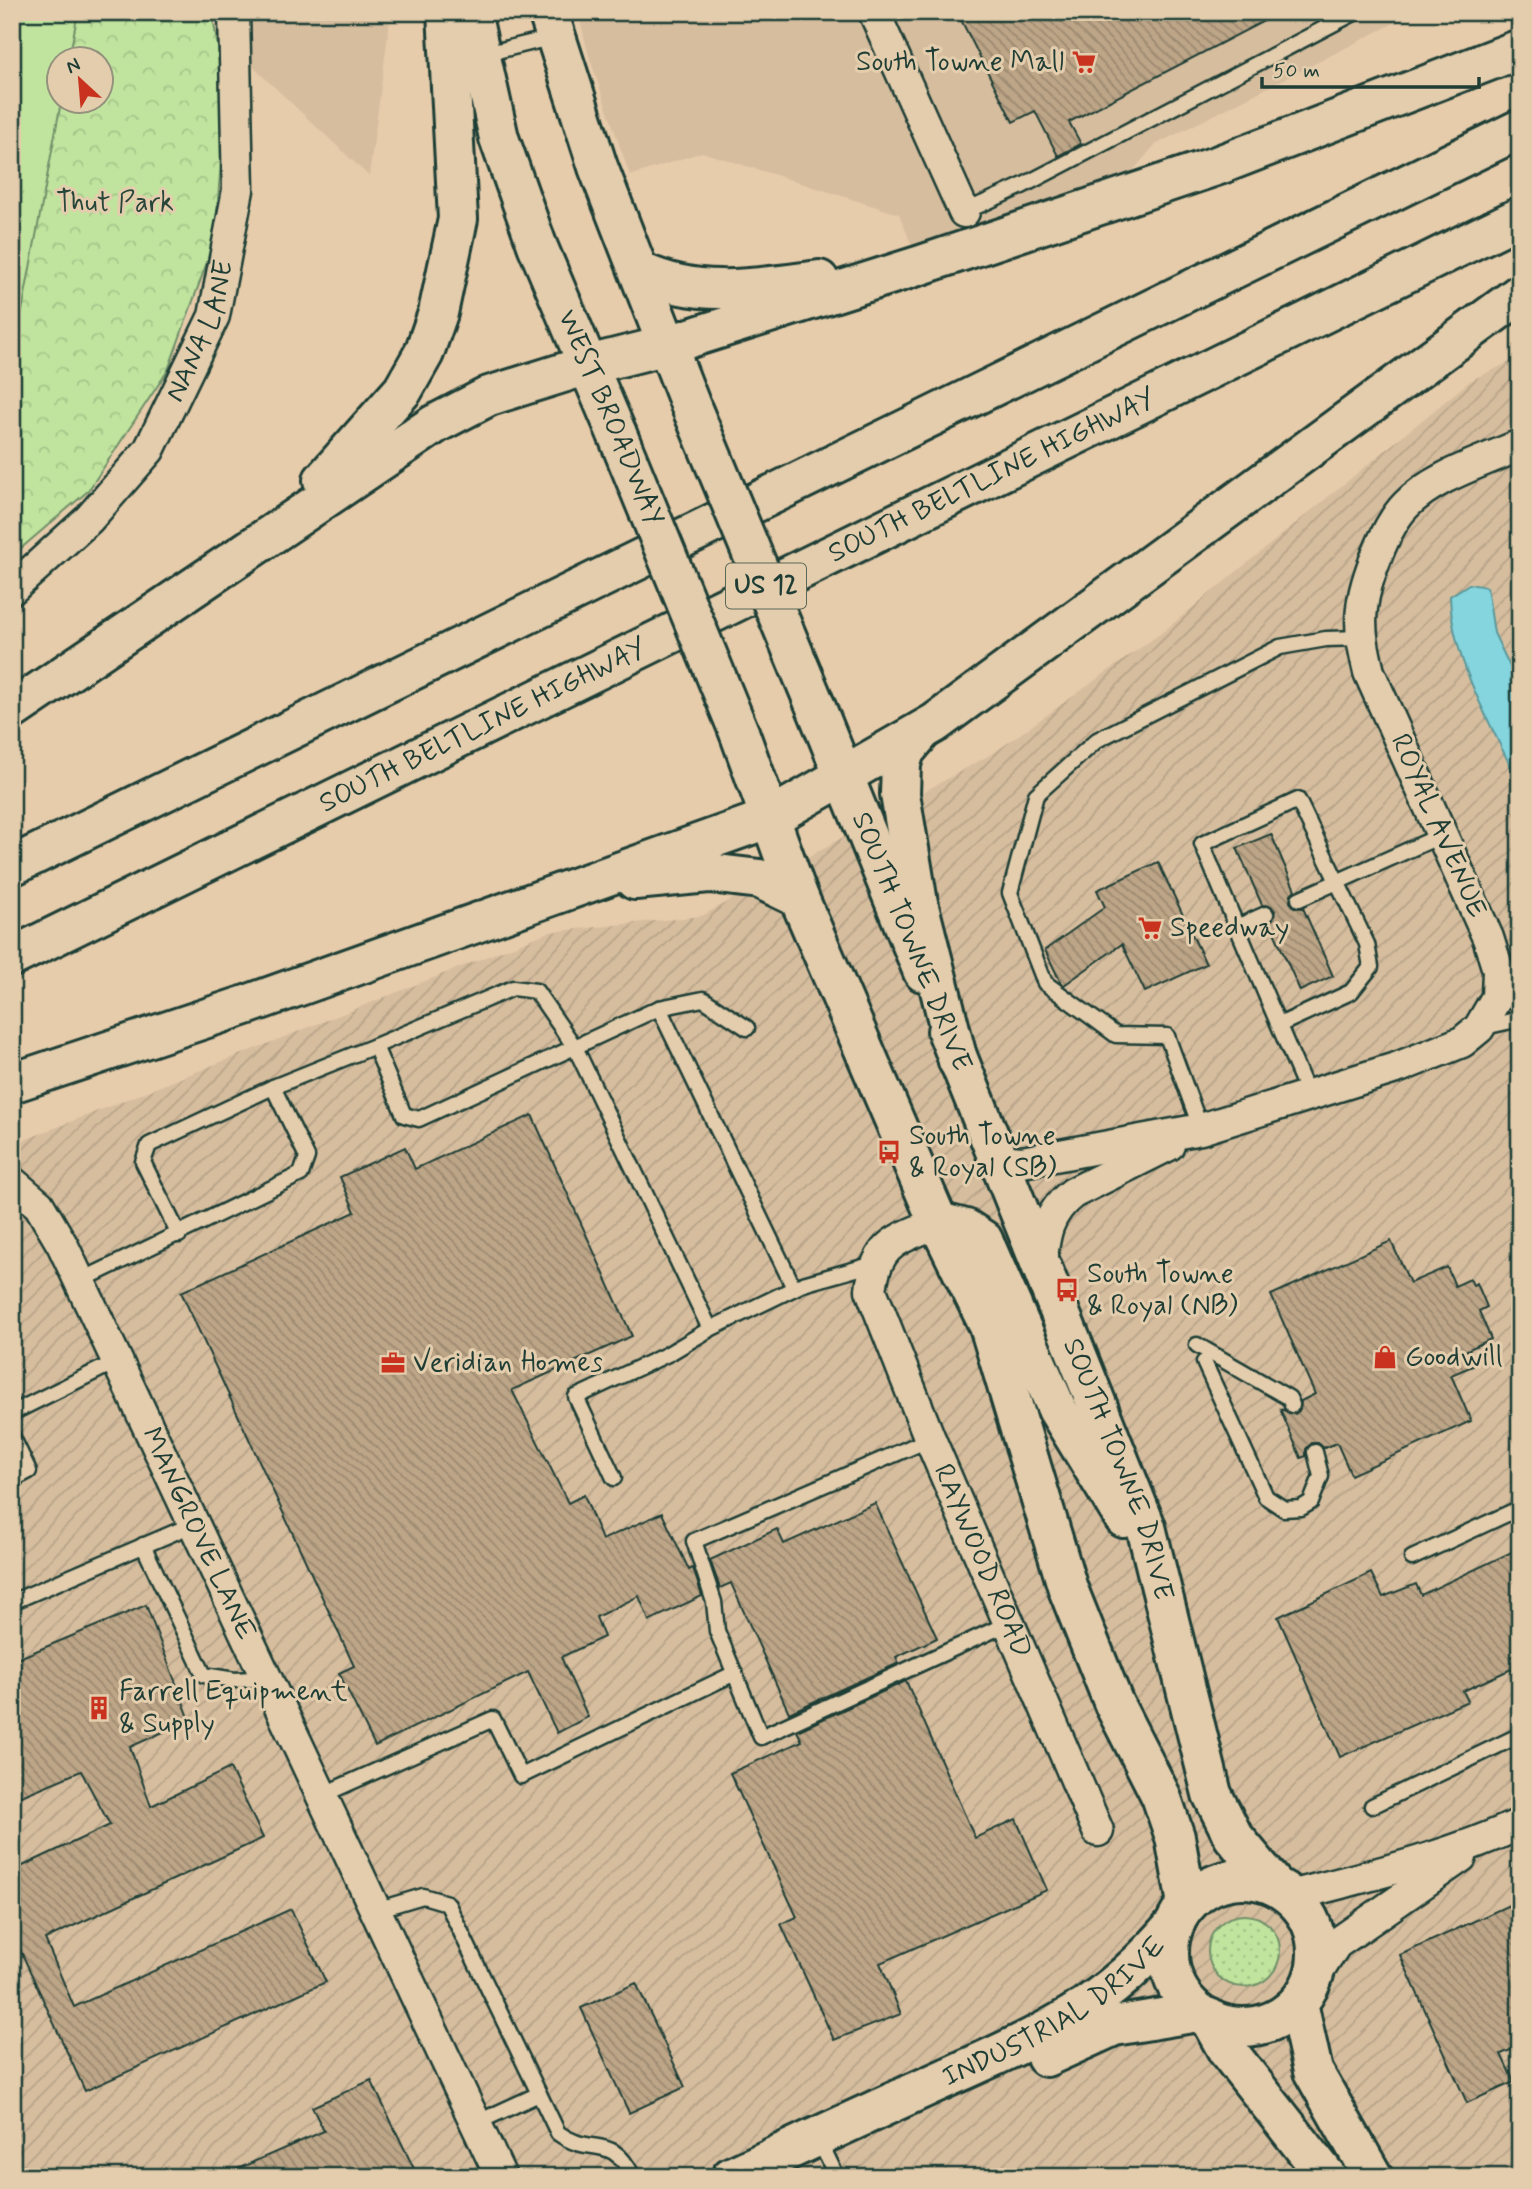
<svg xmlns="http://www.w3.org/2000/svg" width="1532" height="2189" font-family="Mynerve,sans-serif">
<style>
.built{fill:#d6bd9e}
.industrial{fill:url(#industrial-furrows)}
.grass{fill:url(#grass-dots);stroke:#709069;stroke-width:2}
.forest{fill:url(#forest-crowns);stroke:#709069;stroke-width:2;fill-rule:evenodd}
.pitch{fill:#c0e49e;stroke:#709069;stroke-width:2}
.water{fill:#84d5de;stroke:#5c989a;stroke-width:2}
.building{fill:url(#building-back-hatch);stroke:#1f3d34;stroke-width:2}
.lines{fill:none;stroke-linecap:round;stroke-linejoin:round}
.lane-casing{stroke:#1f3d34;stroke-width:19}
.street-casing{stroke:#1f3d34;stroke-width:35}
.secondary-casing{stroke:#1f3d34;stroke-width:44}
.highway-casing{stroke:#1f3d34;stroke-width:44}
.lane{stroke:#e3cdad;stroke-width:14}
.street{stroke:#e3cdad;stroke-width:30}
.secondary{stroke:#e3cdad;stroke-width:38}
.highway{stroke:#e3cdad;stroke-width:38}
.secondary-bridge-casing{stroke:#1f3d34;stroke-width:44;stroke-linecap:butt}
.secondary-bridge{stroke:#e3cdad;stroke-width:38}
.labels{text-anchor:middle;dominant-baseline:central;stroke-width:6;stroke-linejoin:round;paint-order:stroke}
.shield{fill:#e3cdad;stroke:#5a6858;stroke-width:2}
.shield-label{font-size:26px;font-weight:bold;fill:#1f3d34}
.poi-label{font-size:28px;fill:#1f3d34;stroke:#e3cdad;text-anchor:start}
.park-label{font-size:28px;fill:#274539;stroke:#e3cdad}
.street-label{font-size:28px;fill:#1f3d34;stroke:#e3cdad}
</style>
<defs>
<pattern id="industrial-furrows" width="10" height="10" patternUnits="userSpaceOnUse" patternTransform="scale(1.75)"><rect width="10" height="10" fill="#d6bd9e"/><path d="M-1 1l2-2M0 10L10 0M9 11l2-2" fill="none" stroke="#b7a389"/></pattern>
<pattern id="grass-dots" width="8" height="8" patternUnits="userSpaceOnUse" patternTransform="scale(1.75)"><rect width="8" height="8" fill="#c0e49e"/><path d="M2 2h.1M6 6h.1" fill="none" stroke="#a5c489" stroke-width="1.8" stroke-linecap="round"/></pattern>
<pattern id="forest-crowns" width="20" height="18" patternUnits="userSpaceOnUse" patternTransform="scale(1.75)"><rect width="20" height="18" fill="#c0e49e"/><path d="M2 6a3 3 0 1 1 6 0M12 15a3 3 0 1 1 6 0" fill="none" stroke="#a5c489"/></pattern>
<pattern id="building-back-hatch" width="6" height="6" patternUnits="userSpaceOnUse" patternTransform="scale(1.75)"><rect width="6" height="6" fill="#bda587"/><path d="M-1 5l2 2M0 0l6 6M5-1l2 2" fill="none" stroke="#99886f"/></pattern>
</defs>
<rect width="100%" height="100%" fill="#e7ccab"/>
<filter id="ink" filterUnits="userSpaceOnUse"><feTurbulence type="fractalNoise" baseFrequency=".0143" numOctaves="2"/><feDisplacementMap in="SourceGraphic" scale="14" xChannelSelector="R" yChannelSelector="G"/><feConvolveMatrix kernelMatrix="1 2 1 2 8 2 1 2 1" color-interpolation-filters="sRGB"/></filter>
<g filter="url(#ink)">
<g class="built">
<path d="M 234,12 L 391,12 L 369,176 L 236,51 Z"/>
<path d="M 578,12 L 1416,12 L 1155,145 L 1131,173 L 913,248 L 899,214 L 702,152 L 630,176 L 589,56 Z"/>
</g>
<path class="industrial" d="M 1520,357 L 1520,2177 L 12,2177 L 12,1145 L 549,932 L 702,916 L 995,752 L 1164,631 L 1470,381 Z"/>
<circle class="grass" cx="1244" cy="1951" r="36"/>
<path class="forest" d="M 12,12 L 212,12 L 226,94 L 215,240 L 168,370 L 88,491 L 12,556 ZM 60,60 L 102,60 L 102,102 L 60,102 Z"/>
<path class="pitch" d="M 12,12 L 78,12 L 69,59 L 60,60 L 61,102 L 14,354 Z"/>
<path class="water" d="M 1469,584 L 1487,587 L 1494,633 L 1520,688 L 1520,786 C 1493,727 1452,662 1450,596 Z"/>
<g class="building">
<path d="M 957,12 L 1281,12 L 1069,122 L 1081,144 L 1058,156 L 1035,111 L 1013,122 Z"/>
<path d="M 1271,834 L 1295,890 L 1291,894 L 1290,902 L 1294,907 L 1303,908 L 1333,976 L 1300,991 L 1270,923 L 1275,911 L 1271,906 L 1262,905 L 1237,848 Z"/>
<path d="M 1158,862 L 1206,964 L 1145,992 L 1122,944 L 1064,985 L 1061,983 L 1045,950 L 1105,907 L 1097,890 Z"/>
<path d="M 532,1115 L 632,1336 L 512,1390 L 568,1503 L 584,1495 L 602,1540 L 662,1513 L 689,1570 L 693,1568 L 702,1596 L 649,1621 L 639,1596 L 596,1617 L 604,1637 L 561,1657 L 588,1717 L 557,1733 L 528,1672 L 375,1746 L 339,1673 L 354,1666 L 181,1292 L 355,1212 L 340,1177 L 405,1147 L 415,1169 Z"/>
<path d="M 1391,1241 L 1410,1283 L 1447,1267 L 1455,1286 L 1470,1279 L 1473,1285 L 1477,1283 L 1487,1307 L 1479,1311 L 1491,1339 L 1467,1350 L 1475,1365 L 1451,1375 L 1471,1421 L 1351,1475 L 1337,1443 L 1324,1448 L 1318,1443 L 1312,1443 L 1306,1449 L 1306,1456 L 1301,1458 L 1280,1409 L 1295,1414 L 1300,1410 L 1301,1401 L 1315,1394 L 1271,1295 Z"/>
<path d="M 875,1503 L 937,1638 L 896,1657 L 899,1663 L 789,1713 L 731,1583 L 720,1588 L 710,1560 L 777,1529 L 784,1544 Z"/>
<path d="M 1520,1548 L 1520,1665 L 1463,1691 L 1468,1701 L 1340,1757 L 1278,1617 L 1371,1573 L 1383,1597 L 1416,1584 L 1421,1595 Z"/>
<path d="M 146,1605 L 190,1720 L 130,1747 L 151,1806 L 230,1768 L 263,1838 L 45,1939 L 74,2007 L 291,1909 L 326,1982 L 85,2091 L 12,1932 L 12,1871 L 110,1825 L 81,1771 L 12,1800 L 12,1661 Z"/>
<path d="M 906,1681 L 975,1838 L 1016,1819 L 1047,1890 L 880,1963 L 901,2014 L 834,2040 L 781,1924 L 797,1917 L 730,1773 L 802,1741 L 797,1731 Z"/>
<path d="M 1520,1900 L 1520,2046 L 1501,2054 L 1514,2082 L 1467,2103 L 1400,1955 Z"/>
<path d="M 636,1983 L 685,2087 L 629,2113 L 581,2008 Z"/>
<path d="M 371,2080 L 418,2177 L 219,2177 L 324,2131 L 312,2107 Z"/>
</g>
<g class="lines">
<g class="lane-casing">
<g id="lane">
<path d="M 481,55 L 554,37"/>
<path d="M 964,212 L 1022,186 L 1356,12"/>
<path d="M 1299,899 L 1442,835"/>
<path d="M 1266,914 L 1237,927 L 1309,1096"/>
<path d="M 1237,927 L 1202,844 L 1298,800 L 1367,944 L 1371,967 L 1351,992 L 1279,1025"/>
<path d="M 659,1008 L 794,1288"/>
<path d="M 1480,1028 L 1520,1019"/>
<path d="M 375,1046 L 513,988 L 536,991 L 576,1049 L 710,1329 L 803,1284 L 874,1264"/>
<path d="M 1201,1129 L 1167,1036 L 1116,1035 L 1045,983 L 1010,893 L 1036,795 L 1097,740 L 1280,647 L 1326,639 L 1362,638"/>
<path d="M 179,1235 L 143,1162 L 149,1145 L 273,1087"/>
<path d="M 80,1281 L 301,1174 L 307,1157 L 273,1087 L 375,1046 L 404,1115 L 419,1119 L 659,1008 L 703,999 L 747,1028"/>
<path d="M 1197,1345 L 1289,1398 L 1292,1405"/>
<path d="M 1204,1362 L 1266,1497 L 1284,1509 L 1301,1508 L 1311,1502 L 1321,1476 L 1315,1452"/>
<path d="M 12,1413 L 117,1361"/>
<path d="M 12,1436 L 29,1471 L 12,1480"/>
<path d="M 930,1439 L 694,1541 L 714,1602 L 717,1631 L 761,1737 L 1009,1623"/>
<path d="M 614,1478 L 576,1397 L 668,1354 L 710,1329"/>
<path d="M 143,1545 L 204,1675 L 235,1680 L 267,1678"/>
<path d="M 1412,1558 L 1520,1508"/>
<path d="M 12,1602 L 194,1524"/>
<path d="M 322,1795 L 493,1719 L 521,1776 L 735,1673"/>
<path d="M 1372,1806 L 1520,1735"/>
<path d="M 376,1910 L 423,1896 L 447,1903 L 558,2133 C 592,2158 611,2131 633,2177"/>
<path d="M 476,2123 L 539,2094"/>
<path d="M 818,2138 L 837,2177"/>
</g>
</g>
<g class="street-casing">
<g id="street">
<path d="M 874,12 L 964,212"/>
<path id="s1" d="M 12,589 L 89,519 L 149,450 L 214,316 L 238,190 L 234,12"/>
<path d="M 998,1160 L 1022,1162 L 1201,1129 L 1399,1067 L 1462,1042 L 1479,1028 L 1497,997 L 1498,970 L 1488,938 L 1369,672 C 1364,651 1359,630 1362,608 C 1365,580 1386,525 1406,505 C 1434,476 1483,462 1520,445"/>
<path id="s2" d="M 12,1182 L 39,1205 L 63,1246 L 501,2177"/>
<path id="s3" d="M 938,1222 C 898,1240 877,1241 871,1290 L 930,1439 L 1098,1831"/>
<path d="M 1041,1267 C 1044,1236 1047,1213 1073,1193 L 1169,1145"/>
<path d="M 1290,1896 C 1368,1876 1446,1858 1520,1824"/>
<path d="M 1309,1986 L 1336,1944 L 1461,1857"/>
</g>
</g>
<g class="secondary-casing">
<g id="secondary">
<path d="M 471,12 L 499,138 L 537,245 L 617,434"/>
<path d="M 548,12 L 598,167 L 690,404"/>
<path d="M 813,700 L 923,972"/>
<path d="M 739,732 L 799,898 L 938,1222 L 989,1326 L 1068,1589 L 1114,1704 L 1161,1796 L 1175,1837 L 1187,1904"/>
<path id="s4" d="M 947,1031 L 1146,1527 L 1212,1794 L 1233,1836 L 1275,1886"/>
<path d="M 938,1222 L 966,1229 L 983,1240 L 1057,1409 L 1124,1518"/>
<circle cx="1243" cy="1953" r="74"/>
<path d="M 1298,2003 L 1313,2071 L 1373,2177"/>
<path d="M 1209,2018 L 1227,2050 L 1327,2177"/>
<path d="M 1046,2057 L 1114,2026 L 1198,2012"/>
<path id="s5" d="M 731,2177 C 795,2147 860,2117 924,2088 C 1027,2041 1100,2015 1175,1924"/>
</g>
</g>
<g class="highway-casing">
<g id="highway">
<path d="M 641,272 C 699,299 757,288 819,280"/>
<path d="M 323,480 L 403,390 L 424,353 L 438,313 L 458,219 L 447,12"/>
<path d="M 12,710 L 435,424 L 489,396 L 588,365 L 668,345 L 921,265 L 1219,165 L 1520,49"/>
<path d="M 922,731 L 905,751 L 901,764 L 900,794 L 918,903 L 958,1061"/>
<path d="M 12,866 L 1520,129"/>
<path d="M 635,880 L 709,873 L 760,879 L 799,898"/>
<path id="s6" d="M 12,957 L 1520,217"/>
<path d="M 12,1083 L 249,1004 L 770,818 L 935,723 L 1520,294"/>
</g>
</g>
<use href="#lane" class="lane"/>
<use href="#street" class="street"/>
<use href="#secondary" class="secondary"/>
<use href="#highway" class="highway"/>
<g class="secondary-bridge-casing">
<g id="secondary-bridge">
<path d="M 690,404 L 813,700"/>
<path d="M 617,434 L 739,732"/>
</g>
</g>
<use href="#secondary-bridge" class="secondary-bridge"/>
</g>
</g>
<defs>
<g id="supermarket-bare" transform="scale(1.89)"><path d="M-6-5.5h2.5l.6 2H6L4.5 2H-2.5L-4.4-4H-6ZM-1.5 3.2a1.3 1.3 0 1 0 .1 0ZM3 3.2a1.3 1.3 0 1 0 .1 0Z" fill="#c8321e" stroke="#e3cdad" stroke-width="2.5" paint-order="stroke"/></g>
<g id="bus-bare" transform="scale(1.89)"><path d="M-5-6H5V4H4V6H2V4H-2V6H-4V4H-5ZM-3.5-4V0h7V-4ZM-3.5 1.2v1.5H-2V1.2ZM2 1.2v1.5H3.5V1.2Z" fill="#c8321e" stroke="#e3cdad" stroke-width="2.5" paint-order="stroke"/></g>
<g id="shop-bare" transform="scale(1.89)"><path d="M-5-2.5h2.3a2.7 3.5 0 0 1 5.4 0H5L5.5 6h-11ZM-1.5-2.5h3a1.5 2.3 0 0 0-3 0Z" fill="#c8321e" stroke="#e3cdad" stroke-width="2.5" paint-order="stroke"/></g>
<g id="office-bare" transform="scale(1.89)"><path d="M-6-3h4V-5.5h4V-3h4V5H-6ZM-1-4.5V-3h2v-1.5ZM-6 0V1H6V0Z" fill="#c8321e" stroke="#e3cdad" stroke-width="2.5" paint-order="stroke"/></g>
<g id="building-bare" transform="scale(1.89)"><path d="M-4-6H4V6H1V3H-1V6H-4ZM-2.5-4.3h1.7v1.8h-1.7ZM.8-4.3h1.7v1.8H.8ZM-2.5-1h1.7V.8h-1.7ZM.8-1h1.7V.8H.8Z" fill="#c8321e" stroke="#e3cdad" stroke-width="2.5" paint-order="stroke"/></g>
</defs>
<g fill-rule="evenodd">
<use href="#supermarket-bare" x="1084" y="62"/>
<use href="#supermarket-bare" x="1150" y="928"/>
<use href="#bus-bare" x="889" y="1152"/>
<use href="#bus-bare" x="1067" y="1290"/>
<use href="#shop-bare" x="1385" y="1357"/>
<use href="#office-bare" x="393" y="1363"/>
<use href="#building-bare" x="99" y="1708"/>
</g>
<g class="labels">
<rect class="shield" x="726" y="563.5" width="80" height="45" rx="5"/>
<g class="shield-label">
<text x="766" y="586">US 12</text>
</g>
<g class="poi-label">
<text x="1064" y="62" text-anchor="end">South Towne Mall</text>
<text x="1170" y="928">Speedway</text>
<text x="909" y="1136">South Towne<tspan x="909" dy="32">&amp; Royal (SB)</tspan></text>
<text x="1087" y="1274">South Towne<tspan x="1087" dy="32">&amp; Royal (NB)</tspan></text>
<text x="1405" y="1357">Goodwill</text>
<text x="413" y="1363">Veridian Homes</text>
<text x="119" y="1692">Farrell Equipment<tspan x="119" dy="32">&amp; Supply</tspan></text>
</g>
<g class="park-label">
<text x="115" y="203">Thut Park</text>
</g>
<g class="street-label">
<text stroke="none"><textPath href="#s1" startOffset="326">NANA LANE</textPath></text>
<text transform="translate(610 418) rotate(67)">WEST BROADWAY</text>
<text stroke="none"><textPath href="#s6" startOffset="1092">SOUTH BELTLINE HIGHWAY</textPath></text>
<text stroke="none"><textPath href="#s6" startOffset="525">SOUTH BELTLINE HIGHWAY</textPath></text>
<text transform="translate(1438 826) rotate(66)">ROYAL AVENUE</text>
<text transform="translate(911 942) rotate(68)">SOUTH TOWNE DRIVE</text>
<text stroke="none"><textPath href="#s4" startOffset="471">SOUTH TOWNE DRIVE</textPath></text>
<text stroke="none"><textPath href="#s2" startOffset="401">MANGROVE LANE</textPath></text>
<text stroke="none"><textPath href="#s3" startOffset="396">RAYWOOD ROAD</textPath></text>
<text stroke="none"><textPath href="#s5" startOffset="364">INDUSTRIAL DRIVE</textPath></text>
</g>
</g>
<rect width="1532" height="2189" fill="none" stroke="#e3cdad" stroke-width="42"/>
<rect x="21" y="21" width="1490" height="2147" fill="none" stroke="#1f3d34" stroke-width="2.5" filter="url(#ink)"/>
<g transform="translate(80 80) rotate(334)"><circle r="33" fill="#e3cdad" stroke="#95937d" stroke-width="2"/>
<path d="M0-5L12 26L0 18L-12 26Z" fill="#c8321e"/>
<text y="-10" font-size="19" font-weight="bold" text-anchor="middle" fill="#1f3d34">N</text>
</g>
<path d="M1262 77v10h217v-10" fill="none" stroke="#1f3d34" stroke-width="3.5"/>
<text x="1273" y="77" font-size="21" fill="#1f3d34" stroke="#e3cdad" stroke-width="5" paint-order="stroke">50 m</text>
</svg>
